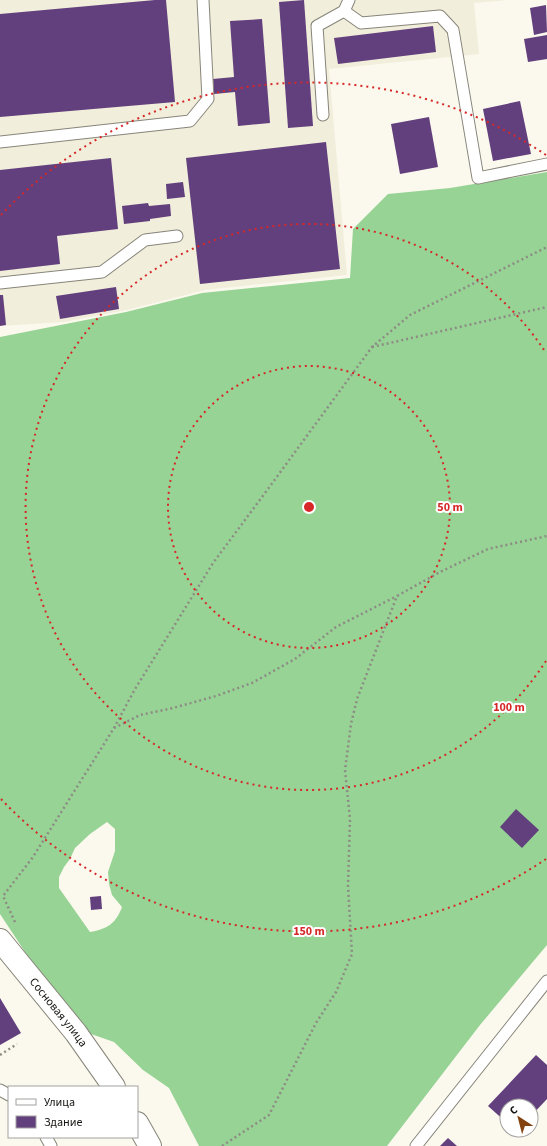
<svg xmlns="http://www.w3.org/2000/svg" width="547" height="1146" font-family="'Source Sans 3',sans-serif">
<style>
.built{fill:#f1eedb}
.forest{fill:#97d395;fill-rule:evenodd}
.building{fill:#623f7d}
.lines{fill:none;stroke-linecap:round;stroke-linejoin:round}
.service-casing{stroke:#87857a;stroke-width:13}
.tertiary-casing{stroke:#87857a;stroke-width:24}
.path{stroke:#8d8c84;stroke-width:2.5;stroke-dasharray:2 3;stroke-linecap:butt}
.service{stroke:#fff;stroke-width:11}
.tertiary{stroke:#fff;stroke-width:22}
.ring{fill:none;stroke:#d62828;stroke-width:2;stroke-dasharray:2 4}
.labels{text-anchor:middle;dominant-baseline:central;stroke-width:4;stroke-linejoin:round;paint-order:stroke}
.street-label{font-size:12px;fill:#161511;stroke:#fff}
.centre{fill:#d62828;stroke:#fff;stroke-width:2}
.ring-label{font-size:12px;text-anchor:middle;font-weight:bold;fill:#d62828;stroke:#fff;stroke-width:4;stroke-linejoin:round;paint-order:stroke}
</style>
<rect width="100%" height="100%" fill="#fbf9ed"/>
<path class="built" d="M 0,0 L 508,0 L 474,3 L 479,54 L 329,69 L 347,275 L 205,290 L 127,310 L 64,322 L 0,326 Z"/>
<path class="forest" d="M 547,172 L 547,945 L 480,1025 L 387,1146 L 199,1146 L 169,1088 L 143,1070 L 114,1042 L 91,1034 L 80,1024 L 35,967 L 0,914 L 0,337 L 126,312 L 202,293 L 350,278 L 353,229 L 388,194 L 450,188 ZM 107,822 L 115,829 L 115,851 L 108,872 L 109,884 L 112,895 L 122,907 C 116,923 108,929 90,932 L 59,888 L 59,877 L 64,867 L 70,859 L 75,848 L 90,834 Z"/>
<g class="building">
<path d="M 155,0 L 166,0 L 175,102 L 0,117 L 0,14 Z"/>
<path d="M 304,0 L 313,126 L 288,128 L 279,2 Z"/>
<path d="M 546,5 L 547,32 L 534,35 L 530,8 Z"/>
<path d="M 262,19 L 270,123 L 238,126 L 235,92 L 214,94 L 213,79 L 234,77 L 230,21 Z"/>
<path d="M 433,26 L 436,52 L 338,64 L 334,38 Z"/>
<path d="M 547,35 L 547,59 L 528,62 L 524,39 Z"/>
<path d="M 520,101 L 531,154 L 493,161 L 483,109 Z"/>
<path d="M 429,117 L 438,167 L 400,174 L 391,124 Z"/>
<path d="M 326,142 L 340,269 L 200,284 L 186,158 Z"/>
<path d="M 111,158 L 118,229 L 57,236 L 60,264 L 0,271 L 0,170 Z"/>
<path d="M 183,182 L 185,197 L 167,199 L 166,184 Z"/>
<path d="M 148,203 L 149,206 L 170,204 L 171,216 L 150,219 L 150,221 L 124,224 L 122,206 Z"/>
<path d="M 116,287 L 119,309 L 60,319 L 56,296 Z"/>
<path d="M 0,295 L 3,295 L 6,325 L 0,326 Z"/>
<path d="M 516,809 L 539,830 L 522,848 L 500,827 Z"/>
<path d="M 101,896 L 102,909 L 91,910 L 90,897 Z"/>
<path d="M 0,998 L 21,1033 L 0,1045 Z"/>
<path d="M 536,1055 L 547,1065 L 547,1099 L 531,1116 L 531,1106 L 507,1106 L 507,1123 L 488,1106 Z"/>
<path d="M 448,1138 L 457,1146 L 440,1146 Z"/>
</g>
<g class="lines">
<g class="service-casing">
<g id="service">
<path d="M 344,11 L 361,23 L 440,16 L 453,30 L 478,178 L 547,164"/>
<path d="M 323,115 L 317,26 L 344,11 L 349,0"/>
<path d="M 0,142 L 190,121 L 208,99 L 203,0"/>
<path d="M 0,283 L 102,272 L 145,240 L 177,236"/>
<path d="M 0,1090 L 9,1095"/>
<path d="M 46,1137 L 51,1146"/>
<path d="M 416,1146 L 547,981"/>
</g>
</g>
<g class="tertiary-casing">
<g id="tertiary">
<path id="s1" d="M 0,940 L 76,1033 L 114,1087"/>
<path d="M 137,1123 L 150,1146"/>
</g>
</g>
<g class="path">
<path d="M 372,347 L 547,307"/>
<path d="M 114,728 L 140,715 L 173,708 L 216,696 L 252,683 L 295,659 L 336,627 L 397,596"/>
<path d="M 15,922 L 3,896 L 33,857 L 114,728 L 135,689 L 213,563 L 265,493 L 372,347 L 410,315 L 547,247"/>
<path d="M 0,1055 L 17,1044"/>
<path d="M 222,1146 L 269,1115 L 316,1023 L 336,992 L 352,954 L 348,886 L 350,819 L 345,770 L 351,724 L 357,699 L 397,596 L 440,572 L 488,549 L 547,536"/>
</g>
<use href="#service" class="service"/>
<use href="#tertiary" class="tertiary"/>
</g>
<g class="ring">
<circle cx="309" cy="507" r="141"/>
<path d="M546 661A283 283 0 1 1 546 353"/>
<path d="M546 859A424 424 0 0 1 1 799M1 215A424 424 0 0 1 546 155"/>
</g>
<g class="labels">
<g class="street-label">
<text stroke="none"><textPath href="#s1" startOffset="93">Сосновая улица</textPath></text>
</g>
</g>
<circle cx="309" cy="507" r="6" class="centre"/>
<g class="ring-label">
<text x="450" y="511">50 m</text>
<text x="509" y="711">100 m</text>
<text x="309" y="935">150 m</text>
</g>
<rect x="8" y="1086" width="130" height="52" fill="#ffffff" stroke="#a2a1a0"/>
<rect x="16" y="1099" width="20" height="6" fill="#ffffff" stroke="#a2a1a0"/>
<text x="44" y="1106" font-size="12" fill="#161511">Улица</text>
<rect x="16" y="1116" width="20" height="12" fill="#623f7d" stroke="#a2a1a0"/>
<text x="44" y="1126" font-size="12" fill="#161511">Здание</text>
<g transform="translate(519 1118) rotate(324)"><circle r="19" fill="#ffffff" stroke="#a2a1a0"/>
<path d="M0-3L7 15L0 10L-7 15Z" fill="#84420f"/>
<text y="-6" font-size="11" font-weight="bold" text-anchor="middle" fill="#161511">С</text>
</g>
</svg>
